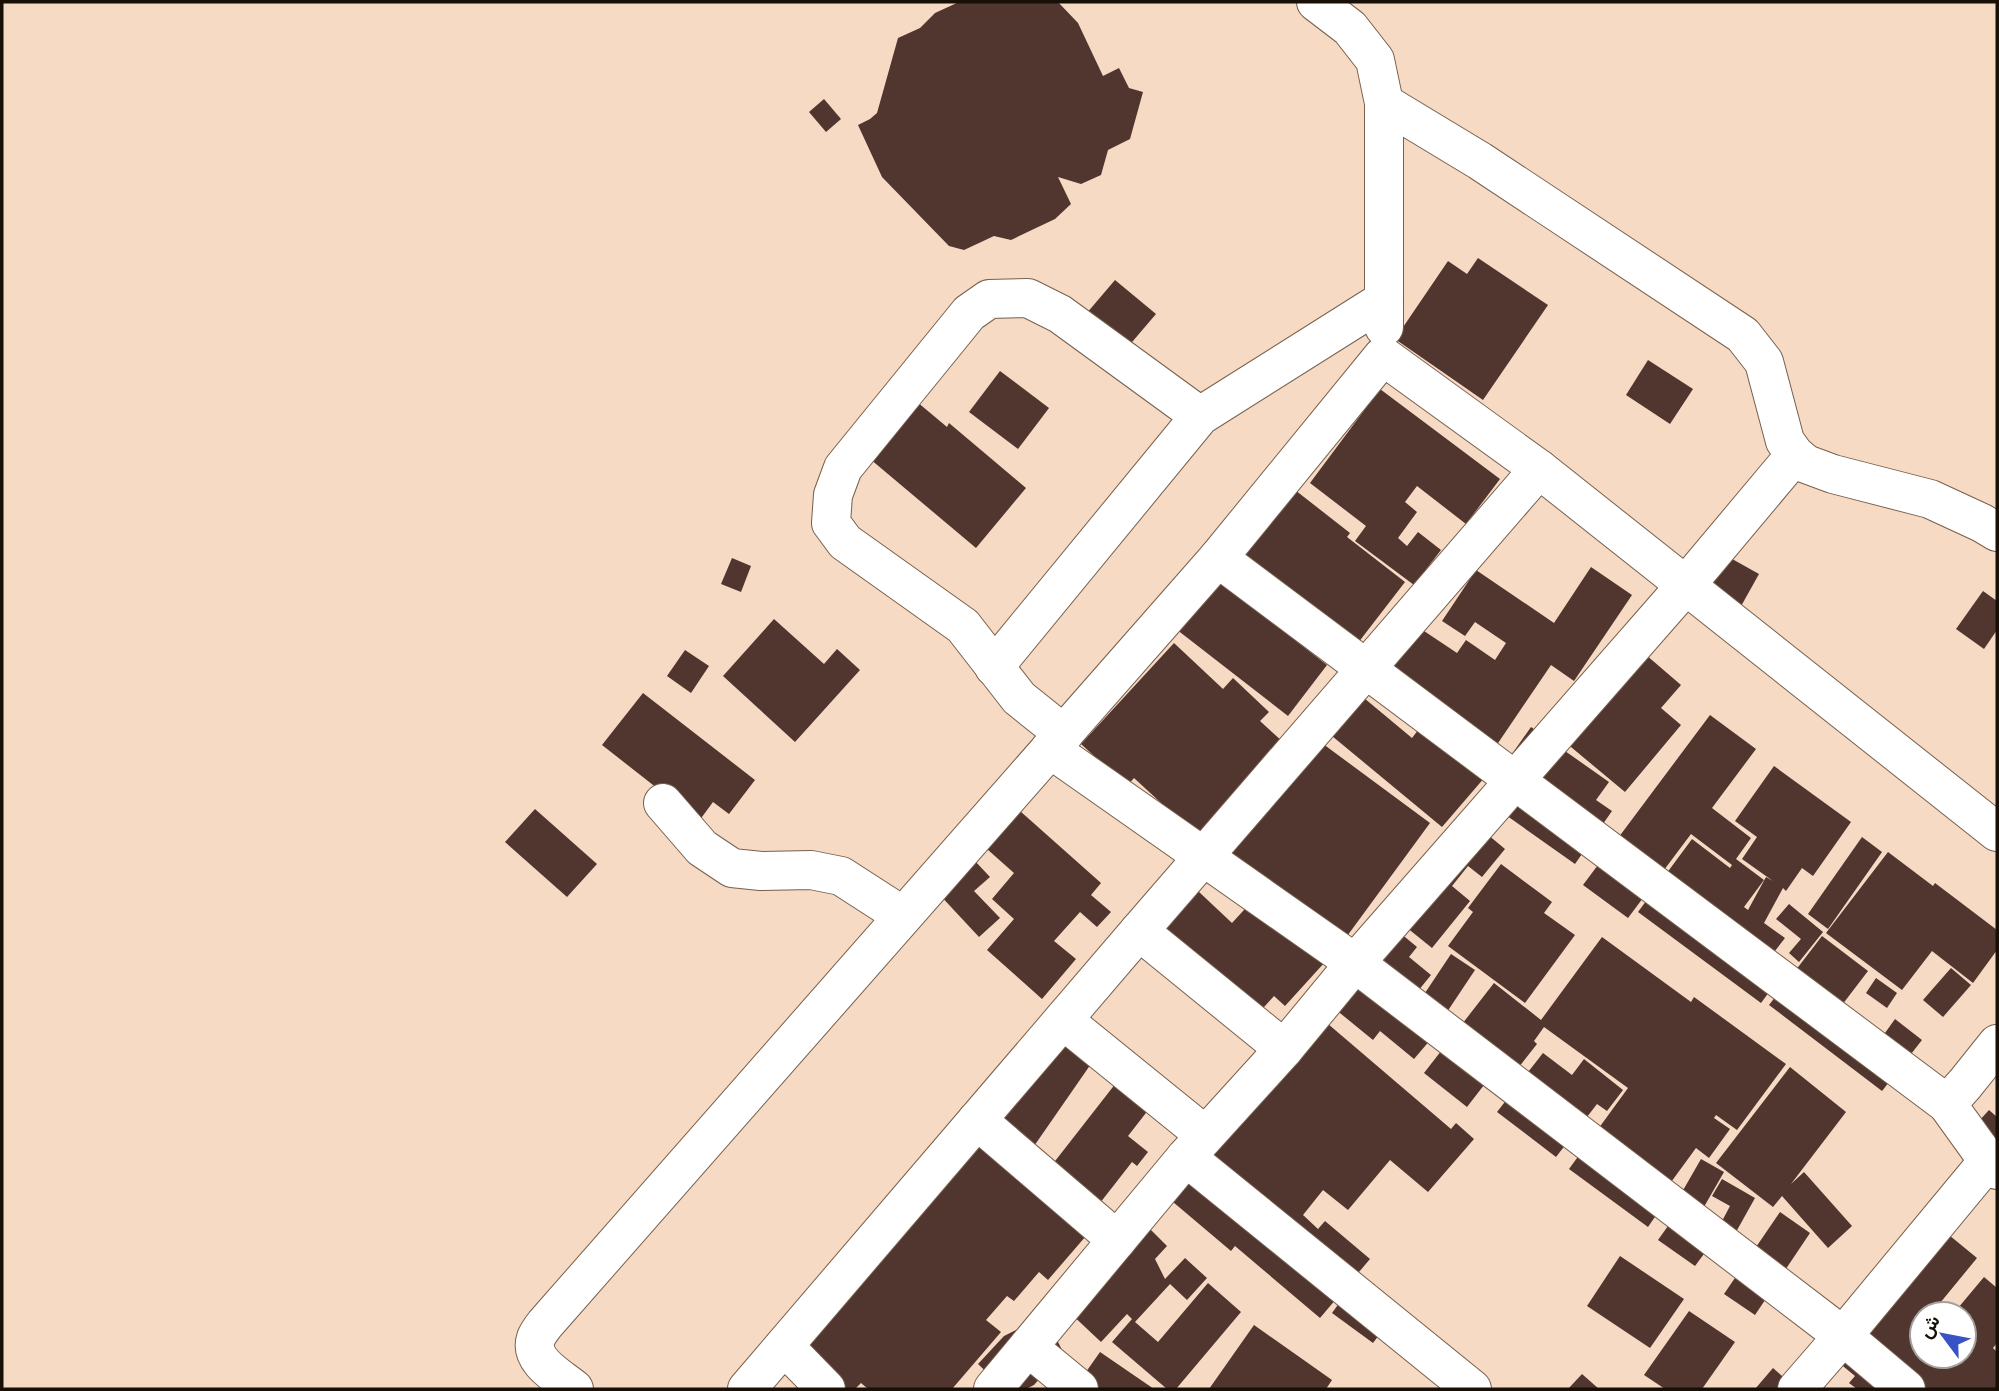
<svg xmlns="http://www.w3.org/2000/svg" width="1999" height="1391" font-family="Lato,Vazirmatn,sans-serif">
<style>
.building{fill:#51352f}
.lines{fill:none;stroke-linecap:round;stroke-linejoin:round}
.street-casing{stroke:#77604d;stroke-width:40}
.street{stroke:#fff;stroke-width:38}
</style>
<rect width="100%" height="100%" fill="#f6dac4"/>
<g class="building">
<path d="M 959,2 L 1058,2 L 1078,23 L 1103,76 L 1119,68 L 1129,88 L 1143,92 L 1130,139 L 1108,150 L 1101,175 L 1081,184 L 1058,177 L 1071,204 L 1055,219 L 1011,240 L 994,236 L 964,250 L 949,246 L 882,177 L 858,125 L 870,119 L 877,113 L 898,38 L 920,28 L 935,13 Z"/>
<path d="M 824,99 L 841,119 L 826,132 L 809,112 Z"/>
<path d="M 1478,258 L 1548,305 L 1483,400 L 1395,339 L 1448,261 L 1467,274 Z"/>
<path d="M 1115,280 L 1156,314 L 1115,362 L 1075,327 Z"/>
<path d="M 1648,360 L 1693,389 L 1670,424 L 1626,395 Z"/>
<path d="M 1000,371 L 1049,408 L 1018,449 L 969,412 Z"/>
<path d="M 1380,389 L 1500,479 L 1466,524 L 1417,486 L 1405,502 L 1417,512 L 1398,538 L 1407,546 L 1418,532 L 1441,550 L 1414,585 L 1355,541 L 1366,526 L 1310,483 Z"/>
<path d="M 904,391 L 947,427 L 949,423 L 1026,488 L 976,548 L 857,448 Z"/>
<path d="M 1295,490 L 1350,533 L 1347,537 L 1405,582 L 1351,652 L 1241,561 Z"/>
<path d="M 1725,555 L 1759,574 L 1740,608 L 1706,587 Z"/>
<path d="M 732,558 L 751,566 L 741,592 L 721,584 Z"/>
<path d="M 1591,567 L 1632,595 L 1574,681 L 1551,665 L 1494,749 L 1386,676 L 1418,627 L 1457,653 L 1466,640 L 1495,660 L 1506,643 L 1475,622 L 1465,636 L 1442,621 L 1476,570 L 1554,623 Z"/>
<path d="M 1215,578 L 1327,665 L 1288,716 L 1176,629 Z"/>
<path d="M 1983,591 L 1997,601 L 1997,630 L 1984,649 L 1956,629 Z"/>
<path d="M 774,619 L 824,664 L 837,649 L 860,670 L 795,742 L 723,676 Z"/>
<path d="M 1624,636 L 1681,685 L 1661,708 L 1681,725 L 1625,792 L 1547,727 Z"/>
<path d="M 1174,643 L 1223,689 L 1233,678 L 1269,712 L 1260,721 L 1283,742 L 1197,836 L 1134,778 L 1127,786 L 1081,744 Z"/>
<path d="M 685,650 L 709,666 L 691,693 L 667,676 Z"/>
<path d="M 643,693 L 755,780 L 729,814 L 713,802 L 699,821 L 602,745 Z"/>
<path d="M 1358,693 L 1412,738 L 1422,725 L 1485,777 L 1442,827 L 1326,731 Z"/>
<path d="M 1710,715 L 1756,749 L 1712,808 L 1751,838 L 1736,859 L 1764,880 L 1744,907 L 1748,910 L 1766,877 L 1773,881 L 1742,859 L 1757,837 L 1735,821 L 1774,766 L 1851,822 L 1813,876 L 1802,868 L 1786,891 L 1783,888 L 1764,923 L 1785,938 L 1765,964 L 1781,976 L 1761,1003 L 1638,912 L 1692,839 L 1730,868 L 1732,865 L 1691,834 L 1628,918 L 1583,885 Z"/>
<path d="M 1531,727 L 1609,782 L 1596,800 L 1612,811 L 1575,864 L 1486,801 L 1500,771 Z"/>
<path d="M 1315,738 L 1430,823 L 1342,943 L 1228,859 L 1285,782 Z"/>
<path d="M 535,809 L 597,864 L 567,897 L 505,842 Z"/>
<path d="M 1020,811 L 1101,883 L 1091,895 L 1111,912 L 1097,927 L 1080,912 L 1054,941 L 1076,959 L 1042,999 L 987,950 L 1014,919 L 992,899 L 1014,873 L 987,849 Z"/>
<path d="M 1463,814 L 1505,849 L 1482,877 L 1468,866 L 1452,886 L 1470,901 L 1432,948 L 1385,910 Z"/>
<path d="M 1862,837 L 1882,852 L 1828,929 L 1808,914 Z"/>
<path d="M 1888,852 L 1933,886 L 1935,883 L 1997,930 L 1997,950 L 1973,983 L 1932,951 L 1902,990 L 1826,933 Z"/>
<path d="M 974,860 L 990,877 L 974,891 L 1000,918 L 979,937 L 938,893 Z"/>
<path d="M 1501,864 L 1552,902 L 1544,913 L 1575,935 L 1525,1003 L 1448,946 L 1473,912 L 1468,908 Z"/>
<path d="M 1198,891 L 1232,923 L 1254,899 L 1325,962 L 1285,1006 L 1274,996 L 1254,1018 L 1160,933 Z"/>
<path d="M 1789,904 L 1823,932 L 1799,962 L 1789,953 L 1801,939 L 1776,919 Z"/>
<path d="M 1376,913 L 1417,947 L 1409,957 L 1431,975 L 1405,1007 L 1437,1032 L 1414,1059 L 1380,1031 L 1373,1040 L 1313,991 Z"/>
<path d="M 1822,936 L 1868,971 L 1829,1022 L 1870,1054 L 1895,1019 L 1922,1040 L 1882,1091 L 1769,1005 Z"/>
<path d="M 1602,937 L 1691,1002 L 1694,997 L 1786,1064 L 1737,1130 L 1716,1115 L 1714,1118 L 1730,1129 L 1709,1158 L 1696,1148 L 1655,1204 L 1661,1208 L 1648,1227 L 1569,1169 L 1628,1088 L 1544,1027 L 1534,1041 L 1537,1044 L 1497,1095 L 1484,1085 L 1467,1107 L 1424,1073 L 1494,983 L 1541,1020 Z"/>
<path d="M 1451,954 L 1475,970 L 1447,1012 L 1423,996 Z"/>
<path d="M 1951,968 L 1971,985 L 1943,1017 L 1923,1000 Z"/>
<path d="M 1876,978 L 1897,993 L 1887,1008 L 1866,993 Z"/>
<path d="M 1300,1000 L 1451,1129 L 1456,1123 L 1474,1139 L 1428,1192 L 1390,1160 L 1348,1210 L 1323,1190 L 1303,1215 L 1318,1229 L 1325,1221 L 1370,1259 L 1320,1318 L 1235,1246 L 1231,1251 L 1147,1180 Z"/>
<path d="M 1058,1036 L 1093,1061 L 1032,1149 L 996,1125 Z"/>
<path d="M 1543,1053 L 1572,1075 L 1584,1059 L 1623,1090 L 1607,1111 L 1597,1104 L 1556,1157 L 1497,1112 Z"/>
<path d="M 1790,1067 L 1846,1112 L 1791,1184 L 1804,1172 L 1852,1226 L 1828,1248 L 1782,1196 L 1773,1207 L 1716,1163 Z"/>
<path d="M 1116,1083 L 1149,1109 L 1128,1136 L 1148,1152 L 1137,1166 L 1132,1162 L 1100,1203 L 1052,1165 Z"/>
<path d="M 1989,1110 L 1997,1117 L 1997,1157 L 1969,1132 Z"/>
<path d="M 978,1137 L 1092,1229 L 1048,1280 L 1039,1272 L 1014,1301 L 1007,1296 L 986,1320 L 1001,1332 L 952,1389 L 868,1389 L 861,1383 L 855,1389 L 840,1389 L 795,1350 Z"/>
<path d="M 1701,1159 L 1724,1172 L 1697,1219 L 1674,1206 Z"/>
<path d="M 1722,1179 L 1755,1198 L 1736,1232 L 1721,1223 L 1730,1206 L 1712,1196 Z"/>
<path d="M 1678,1212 L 1715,1239 L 1695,1266 L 1658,1240 Z"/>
<path d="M 1780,1212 L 1810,1233 L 1755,1315 L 1724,1294 Z"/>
<path d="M 1921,1212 L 1977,1258 L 1931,1314 L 1922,1314 L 1922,1356 L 1964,1356 L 1964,1314 L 1953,1314 L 1984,1277 L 1997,1288 L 1997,1343 L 1993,1348 L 1997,1352 L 1997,1389 L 1857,1389 L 1849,1383 L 1855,1376 L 1815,1343 Z"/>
<path d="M 1149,1228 L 1167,1246 L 1155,1259 L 1165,1279 L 1185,1258 L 1207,1278 L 1187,1300 L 1170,1284 L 1135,1322 L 1158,1342 L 1208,1283 L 1241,1312 L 1176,1389 L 1167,1389 L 1112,1342 L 1132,1319 L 1127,1314 L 1101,1342 L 1067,1310 L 1057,1340 L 1072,1370 L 1048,1369 L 1034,1385 L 1026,1389 L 1004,1389 L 978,1364 L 1004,1336 L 1020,1328 Z"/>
<path d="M 1620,1256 L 1684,1299 L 1650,1348 L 1587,1306 Z"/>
<path d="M 1350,1288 L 1391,1319 L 1373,1343 L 1332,1313 Z"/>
<path d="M 1689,1311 L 1735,1342 L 1702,1389 L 1665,1389 L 1644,1375 Z"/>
<path d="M 1254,1325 L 1332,1380 L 1326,1389 L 1209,1389 Z"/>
<path d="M 1100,1352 L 1154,1389 L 1074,1389 Z"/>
<path d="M 1773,1368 L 1797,1389 L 1755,1389 Z"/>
<path d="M 1582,1374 L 1599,1389 L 1568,1389 Z"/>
</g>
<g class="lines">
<g class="street-casing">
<g id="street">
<path d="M 1316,2 L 1350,28 L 1375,60 L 1384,103 L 1384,327"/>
<path d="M 1384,103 L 1480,161 L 1743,335 L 1764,362 L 1785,441 L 1795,455 L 1806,464 L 1833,474 L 1930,499 L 1982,523 L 1997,532"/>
<path d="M 1218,558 L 1947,1104"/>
<path d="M 994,667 L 1200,416 L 1384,300"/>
<path d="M 1064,734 L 1019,698 L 963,626 L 845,542 L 831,523 L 833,495 L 843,468 L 969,313 L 989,299 L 1028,298 L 1060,314 L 1200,416"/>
<path d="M 1050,749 L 1355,963 L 1843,1336 L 1906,1389"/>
<path d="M 663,803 L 702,848 L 732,868 L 761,871 L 811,870 L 841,876 L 903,916"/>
<path d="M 1139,931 L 1284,1049"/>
<path d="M 1063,1020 L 1205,1135"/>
<path d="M 1997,1044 L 1965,1084 L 1947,1104 L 1988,1161 L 1997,1170"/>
<path d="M 977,1120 L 1117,1240"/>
<path d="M 1186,1157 L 1472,1389"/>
<path d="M 784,1346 L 826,1389"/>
<path d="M 1028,1347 L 1079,1389"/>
<path d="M 574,1389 C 560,1377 528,1361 536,1338 C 538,1333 542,1328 545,1324 L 1218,558 L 1383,356 L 1539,469 L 1997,832"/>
<path d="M 747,1389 L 1139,931 L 1539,469"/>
<path d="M 993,1389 L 1186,1157 L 1284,1049 L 1355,963 L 1686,585 L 1795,455"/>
<path d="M 1797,1389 L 1843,1336 L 1988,1161"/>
</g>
</g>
<use href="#street" class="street"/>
</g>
<rect width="1999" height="1391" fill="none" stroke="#180f07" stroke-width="7"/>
<g transform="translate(1943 1335) rotate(302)"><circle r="33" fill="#ffffff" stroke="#a39f9c" stroke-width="2"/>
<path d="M0-5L12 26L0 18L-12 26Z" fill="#3753c4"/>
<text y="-10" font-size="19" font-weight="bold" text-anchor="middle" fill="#180f07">ش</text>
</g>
</svg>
